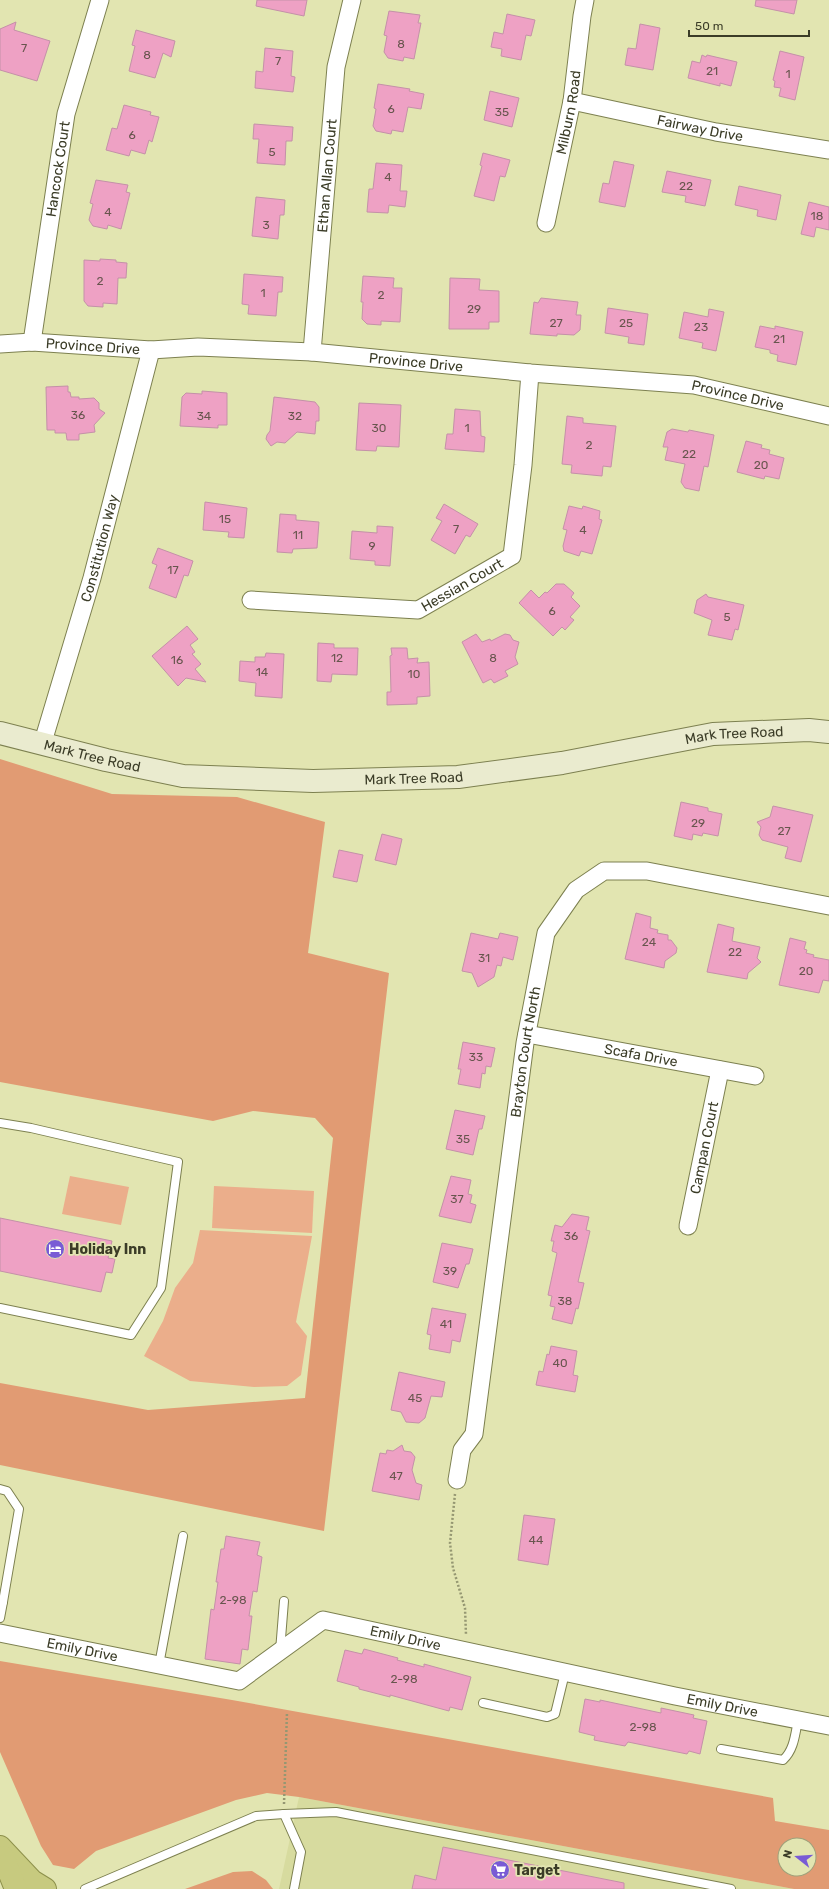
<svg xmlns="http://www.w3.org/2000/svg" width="829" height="1889" font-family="Rubik,sans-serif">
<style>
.built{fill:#d7db9f}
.green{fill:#ebae8b}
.forest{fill:#e19b73;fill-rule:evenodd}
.building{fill:#eea1c4;stroke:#c491a8}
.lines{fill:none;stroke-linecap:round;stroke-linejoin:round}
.service-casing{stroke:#7d8050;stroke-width:10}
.minor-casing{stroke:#7d8050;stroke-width:19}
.secondary-casing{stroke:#7d8050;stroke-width:24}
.trunk-casing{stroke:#8d904b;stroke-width:24}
.path{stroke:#959772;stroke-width:2.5;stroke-dasharray:2 2;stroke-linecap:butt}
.service{stroke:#fff;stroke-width:8}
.minor{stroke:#fff;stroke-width:17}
.secondary{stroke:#eaebcf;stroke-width:22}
.trunk{stroke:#c7ca7f;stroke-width:22}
.labels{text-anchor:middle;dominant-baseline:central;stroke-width:3.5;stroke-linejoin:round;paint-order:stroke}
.number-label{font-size:12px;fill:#68554e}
.street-label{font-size:14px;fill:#3b3c27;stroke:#e2e5b1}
.poi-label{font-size:14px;font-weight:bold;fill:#3b3c27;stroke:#e2e5b1;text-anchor:start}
</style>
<rect width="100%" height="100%" fill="#e2e5b1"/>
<path class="built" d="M 299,1797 L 794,1889 L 279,1889 Z"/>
<g class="green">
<path d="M 70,1176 L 129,1187 L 121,1225 L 62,1214 Z"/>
<path d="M 214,1186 L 314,1191 L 312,1233 L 212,1228 Z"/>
<path d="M 200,1230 L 312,1236 L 296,1322 L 307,1336 L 301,1375 L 287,1386 L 254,1387 L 190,1381 L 144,1356 L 163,1321 L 175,1288 L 193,1263 Z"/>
</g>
<g class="forest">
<path d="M 0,759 L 112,794 L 237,797 L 325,822 L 308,953 L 389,973 L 324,1531 L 0,1465 L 0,1383 L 148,1410 L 305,1398 L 333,1138 L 315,1118 L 253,1111 L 213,1121 L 0,1082 Z"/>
<path d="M 0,1661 L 232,1700 L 773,1798 L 775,1821 L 829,1830 L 829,1889 L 794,1889 L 299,1797 L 267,1793 L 236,1800 L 96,1851 L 74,1869 L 53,1865 L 41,1846 L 0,1752 ZM 785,1845 L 809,1845 L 809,1869 L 785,1869 Z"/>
<path d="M 252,1871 L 266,1880 L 273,1889 L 185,1889 L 233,1872 Z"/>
</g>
<g class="building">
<path d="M 257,0 L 307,0 L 304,16 L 256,6 Z"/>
<path d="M 756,0 L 797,0 L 794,14 L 755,6 Z"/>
<path d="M 389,11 L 420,15 L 418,23 L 421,23 L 414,59 L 404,57 L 403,61 L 388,58 L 384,52 L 387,36 L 384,35 Z"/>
<path d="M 507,14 L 535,20 L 531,36 L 526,35 L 521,60 L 501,56 L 502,49 L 491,47 L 494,32 L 503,34 Z"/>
<path d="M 16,22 L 14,30 L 50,41 L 37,81 L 0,70 L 0,29 Z"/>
<path d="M 640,24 L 660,28 L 653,70 L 625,65 L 628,48 L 636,49 Z"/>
<path d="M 136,30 L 175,41 L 171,57 L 163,53 L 155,78 L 129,71 L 135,46 L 132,45 Z"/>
<path d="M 265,48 L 293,51 L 291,76 L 295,77 L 293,92 L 255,88 L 256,71 L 263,72 Z"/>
<path d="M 780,51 L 804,57 L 795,100 L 779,96 L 781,88 L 774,87 L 775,81 L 773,80 Z"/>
<path d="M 702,55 L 706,57 L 707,55 L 737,62 L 731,86 L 720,83 L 720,86 L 688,78 L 692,61 L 700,63 Z"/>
<path d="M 378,84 L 410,89 L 409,91 L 424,94 L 421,109 L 408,107 L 403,132 L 392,130 L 391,134 L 376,131 L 373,126 L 376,109 L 374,108 Z"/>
<path d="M 490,91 L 519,98 L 512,127 L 484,120 Z"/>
<path d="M 124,105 L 151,112 L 150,115 L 159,117 L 152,142 L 149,140 L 145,154 L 131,150 L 129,156 L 106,150 L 112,128 L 117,129 Z"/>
<path d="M 254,124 L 293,127 L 292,141 L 286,141 L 285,165 L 257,163 L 259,139 L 253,139 Z"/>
<path d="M 483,153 L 510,160 L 505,177 L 500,176 L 494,201 L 474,196 L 482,166 L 480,165 Z"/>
<path d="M 614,161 L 634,165 L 625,207 L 599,202 L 603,183 L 609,184 Z"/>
<path d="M 376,163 L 402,165 L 400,191 L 407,191 L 405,207 L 389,205 L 388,213 L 367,212 L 369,189 L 373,189 Z"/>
<path d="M 667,171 L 711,180 L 705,206 L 685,202 L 686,196 L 662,192 Z"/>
<path d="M 96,180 L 128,185 L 126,192 L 130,193 L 121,229 L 108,225 L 107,229 L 93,226 L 89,220 L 93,204 L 90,203 Z"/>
<path d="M 739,186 L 781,195 L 776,220 L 757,216 L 758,210 L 735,205 Z"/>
<path d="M 256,197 L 285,200 L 284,215 L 280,215 L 278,239 L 252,236 Z"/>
<path d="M 809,202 L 829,207 L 829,230 L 816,227 L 814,237 L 801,234 Z"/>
<path d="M 100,259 L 116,260 L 116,262 L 127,263 L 126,278 L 118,278 L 117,304 L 103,303 L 103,307 L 88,306 L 84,301 L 84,260 L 100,261 Z"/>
<path d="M 244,274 L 283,277 L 282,292 L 278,292 L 276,316 L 248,314 L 249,305 L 242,304 Z"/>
<path d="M 363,276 L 394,278 L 393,288 L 402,288 L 400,322 L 381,321 L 381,325 L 367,324 L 362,319 L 363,302 L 361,302 Z"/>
<path d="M 450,278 L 480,279 L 479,290 L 499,291 L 499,322 L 489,322 L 489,329 L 449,329 Z"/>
<path d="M 541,298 L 578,302 L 576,315 L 581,315 L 580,330 L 574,335 L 557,334 L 557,336 L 530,334 L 534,302 L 538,303 Z"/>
<path d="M 608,308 L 648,314 L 644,345 L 628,343 L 629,337 L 605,333 Z"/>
<path d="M 709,309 L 724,312 L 716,351 L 702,348 L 703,343 L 679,338 L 684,312 L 708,317 Z"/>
<path d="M 760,326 L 775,329 L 775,326 L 803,332 L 796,365 L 777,361 L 778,355 L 770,353 L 770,350 L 755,347 Z"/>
<path d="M 68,386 L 68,392 L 70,392 L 71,397 L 79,397 L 79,399 L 94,398 L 99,403 L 99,409 L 105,413 L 94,425 L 95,432 L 79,434 L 79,440 L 67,440 L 66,433 L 55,433 L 55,430 L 47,430 L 46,387 Z"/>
<path d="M 202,391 L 227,393 L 227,425 L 218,425 L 218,428 L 180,426 L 182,397 L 186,393 L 202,394 Z"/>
<path d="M 274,397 L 315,402 L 319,407 L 319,421 L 316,421 L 315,434 L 297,432 L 285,443 L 277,442 L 271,446 L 266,439 L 267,435 L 270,431 Z"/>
<path d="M 359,403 L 401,405 L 399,447 L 377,446 L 376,451 L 356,450 Z"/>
<path d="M 455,409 L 480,411 L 481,436 L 485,437 L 484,452 L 445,449 L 447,434 L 453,434 Z"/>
<path d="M 567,416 L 583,418 L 583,423 L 616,426 L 611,467 L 603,466 L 602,476 L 571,473 L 572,465 L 562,464 Z"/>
<path d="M 672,429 L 688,432 L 689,430 L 714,435 L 708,467 L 704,466 L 699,491 L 685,488 L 681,482 L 685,464 L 665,460 L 668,447 L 663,447 L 667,432 Z"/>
<path d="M 746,441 L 762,445 L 761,448 L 770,450 L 769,454 L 784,458 L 779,479 L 765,476 L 764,479 L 737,472 Z"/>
<path d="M 205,502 L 247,508 L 244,538 L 228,537 L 229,532 L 203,530 Z"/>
<path d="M 444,504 L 478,524 L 470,537 L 466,535 L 455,554 L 431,540 L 442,521 L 436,518 Z"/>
<path d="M 569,506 L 582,509 L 583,506 L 600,511 L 599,519 L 602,520 L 592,554 L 581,551 L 579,556 L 564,551 L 563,546 L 567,530 L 563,529 Z"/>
<path d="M 280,514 L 296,515 L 296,520 L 319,522 L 317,548 L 293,549 L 292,553 L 277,552 Z"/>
<path d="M 377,526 L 393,527 L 390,566 L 375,565 L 375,561 L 350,559 L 352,531 L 377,533 Z"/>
<path d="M 158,548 L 193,561 L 188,576 L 184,575 L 176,598 L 149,588 L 157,565 L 152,563 Z"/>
<path d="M 556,584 L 564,584 L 574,593 L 571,597 L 580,606 L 570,617 L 574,620 L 565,630 L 562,627 L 553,636 L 519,603 L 531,590 L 539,598 L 545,592 L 547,593 Z"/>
<path d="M 706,594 L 708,597 L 744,605 L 738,630 L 735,629 L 732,640 L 708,635 L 712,620 L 694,613 L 697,600 Z"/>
<path d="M 187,626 L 198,639 L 190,645 L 195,652 L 192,654 L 201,664 L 195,669 L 206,682 L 186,678 L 178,686 L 152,656 Z"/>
<path d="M 476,634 L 482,642 L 490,639 L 491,641 L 505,634 L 510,635 L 513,640 L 519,642 L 515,657 L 518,664 L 505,671 L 508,676 L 494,683 L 491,679 L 483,683 L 462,642 Z"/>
<path d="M 318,643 L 334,644 L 334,648 L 358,648 L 357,675 L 332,674 L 331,682 L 317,681 Z"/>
<path d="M 391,648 L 407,648 L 408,659 L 418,658 L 417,663 L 429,662 L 430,696 L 417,697 L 417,704 L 387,705 L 387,692 L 391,692 L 390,656 L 392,655 Z"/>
<path d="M 266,653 L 284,654 L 282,698 L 255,696 L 256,683 L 239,681 L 240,661 L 255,662 L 255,657 L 265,657 Z"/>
<path d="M 681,802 L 708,808 L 708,811 L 722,814 L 718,836 L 703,833 L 702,836 L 693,834 L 692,840 L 674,836 Z"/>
<path d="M 773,806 L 813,815 L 801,862 L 785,858 L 788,847 L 762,840 L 759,835 L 761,827 L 757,822 L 770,817 Z"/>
<path d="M 382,834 L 402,839 L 396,865 L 375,860 Z"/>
<path d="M 339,850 L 363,855 L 357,882 L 333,877 Z"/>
<path d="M 636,913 L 651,917 L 650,928 L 658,930 L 657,933 L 668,935 L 668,940 L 671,940 L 677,948 L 676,953 L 665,961 L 664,968 L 625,959 Z"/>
<path d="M 718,924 L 734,928 L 732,941 L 760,947 L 757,958 L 761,962 L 748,973 L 747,979 L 707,972 Z"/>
<path d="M 471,933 L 498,939 L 500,933 L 518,937 L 513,960 L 503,957 L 501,966 L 497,965 L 494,977 L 478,987 L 472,973 L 462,971 Z"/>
<path d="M 790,938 L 806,942 L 804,949 L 807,950 L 806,953 L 814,955 L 813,957 L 829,960 L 829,981 L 823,980 L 819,993 L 779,985 Z"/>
<path d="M 463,1042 L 495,1048 L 491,1067 L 486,1066 L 485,1074 L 482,1073 L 480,1088 L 458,1084 L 461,1069 L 458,1069 Z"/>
<path d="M 455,1110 L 485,1116 L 482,1129 L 479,1129 L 473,1155 L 446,1149 Z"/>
<path d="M 451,1176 L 471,1180 L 468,1194 L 472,1195 L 470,1203 L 476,1205 L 471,1223 L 439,1216 Z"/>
<path d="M 572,1214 L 589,1217 L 586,1230 L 590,1231 L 578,1282 L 584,1283 L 578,1309 L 576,1308 L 572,1324 L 552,1319 L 555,1307 L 550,1306 L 552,1296 L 548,1295 L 557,1253 L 552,1251 L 554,1241 L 551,1241 L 555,1225 L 562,1227 Z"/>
<path d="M 0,1218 L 112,1241 L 108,1258 L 115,1259 L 112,1273 L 106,1272 L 101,1292 L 0,1271 Z"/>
<path d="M 442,1243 L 473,1249 L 469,1264 L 466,1264 L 458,1288 L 433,1282 Z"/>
<path d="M 432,1308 L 466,1314 L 460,1342 L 452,1340 L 450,1353 L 429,1349 L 431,1335 L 427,1334 Z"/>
<path d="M 551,1346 L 577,1351 L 573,1375 L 578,1376 L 575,1392 L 536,1385 L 539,1371 L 543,1372 L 547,1354 L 549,1355 Z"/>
<path d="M 399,1372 L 445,1382 L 442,1397 L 431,1396 L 425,1418 L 419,1423 L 406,1422 L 401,1412 L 391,1410 Z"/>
<path d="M 402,1445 L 404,1451 L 411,1452 L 415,1457 L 412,1470 L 416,1483 L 422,1485 L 419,1500 L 372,1491 L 380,1453 L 386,1454 L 387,1450 L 393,1451 Z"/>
<path d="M 524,1515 L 555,1519 L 548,1565 L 518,1560 Z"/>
<path d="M 226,1536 L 260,1542 L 257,1555 L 262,1557 L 257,1592 L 253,1591 L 249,1616 L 252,1616 L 248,1650 L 242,1649 L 240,1664 L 205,1659 L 211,1609 L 214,1610 L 218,1582 L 216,1582 L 221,1549 L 224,1549 Z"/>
<path d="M 364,1649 L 398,1658 L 397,1660 L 424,1667 L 424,1664 L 471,1677 L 462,1710 L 450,1707 L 449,1711 L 390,1695 L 390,1697 L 359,1689 L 359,1687 L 337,1681 L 345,1650 L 362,1654 Z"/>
<path d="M 585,1699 L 600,1702 L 600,1700 L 661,1713 L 661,1708 L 694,1715 L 693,1718 L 707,1721 L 700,1754 L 689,1751 L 687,1754 L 628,1742 L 625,1746 L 594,1740 L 595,1736 L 579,1732 Z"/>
<path d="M 443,1847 L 624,1883 L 624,1889 L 412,1889 L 415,1875 L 436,1880 Z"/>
</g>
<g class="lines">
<g class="service-casing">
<g id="service">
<path d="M 0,1123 L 31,1128 L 178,1162 L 161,1288 L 131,1335 L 0,1308"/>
<path d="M 0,1489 L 7,1491 L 19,1509 L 3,1602"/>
<path d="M 0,1601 L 3,1602 L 0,1618"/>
<path d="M 280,1651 L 284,1601"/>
<path d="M 159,1665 L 183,1536"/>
<path d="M 483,1703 L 547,1717 L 555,1714 L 565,1673"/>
<path d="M 721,1749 L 783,1760 C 794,1750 795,1735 798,1720"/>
<path d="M 284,1814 L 336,1812 L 731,1889"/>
<path d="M 85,1889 L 256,1816 L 284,1814 L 301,1852 L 294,1889"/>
</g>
</g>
<g class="minor-casing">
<g id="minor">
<path id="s1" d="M 572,101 L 716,132 L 829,150"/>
<path id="s2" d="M 546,223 L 572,101 L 582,16 L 585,0"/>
<path id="s3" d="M 32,342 L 66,114 L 100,0"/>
<path id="s4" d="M 0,344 L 32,342 L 151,350 L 198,347 L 312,352 L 530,373 L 694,385 L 829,416"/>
<path id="s5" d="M 312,352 L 336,67 L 352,0"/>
<path id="s6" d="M 251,600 L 418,610 L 512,556 L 523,465 L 530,373"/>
<path id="s7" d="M 42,745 L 92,578 L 151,350"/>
<path id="s8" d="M 527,1034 L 755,1076"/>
<path id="s9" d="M 688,1226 L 720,1070"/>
<path id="s10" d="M 457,1480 L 462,1450 L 474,1434 L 525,1043 L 546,933 L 576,890 L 604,871 L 647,871 L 829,906"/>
<path id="s11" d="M 0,1633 L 239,1681 L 323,1620 L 675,1696 L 829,1726"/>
</g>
</g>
<g class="secondary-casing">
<g id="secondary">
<path id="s12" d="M 0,733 L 106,760 L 183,776 L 313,781 L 458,777 L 562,763 L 713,734 L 809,730 L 829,732"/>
</g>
</g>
<g class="trunk-casing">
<g id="trunk">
<path d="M 0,1847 L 32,1881 L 45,1889"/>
<path d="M 3,1857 L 16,1889"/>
</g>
</g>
<g class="path">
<path d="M 455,1494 L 450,1543 L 453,1568 L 465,1608 L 466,1635"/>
<path d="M 284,1804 L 287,1712"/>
</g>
<use href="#service" class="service"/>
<use href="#minor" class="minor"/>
<use href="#secondary" class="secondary"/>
<use href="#trunk" class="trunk"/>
</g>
<defs>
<g id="hotel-disc" transform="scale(1)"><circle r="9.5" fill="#795bd5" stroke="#e2e5b1"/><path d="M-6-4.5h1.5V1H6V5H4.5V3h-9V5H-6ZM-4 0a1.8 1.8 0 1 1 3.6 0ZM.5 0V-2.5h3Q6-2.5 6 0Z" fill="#fff"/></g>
<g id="supermarket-disc" transform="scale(1)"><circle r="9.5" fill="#795bd5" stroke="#e2e5b1"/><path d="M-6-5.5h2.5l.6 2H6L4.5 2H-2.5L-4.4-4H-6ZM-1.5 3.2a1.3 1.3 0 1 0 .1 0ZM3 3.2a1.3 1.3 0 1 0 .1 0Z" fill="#fff"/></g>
</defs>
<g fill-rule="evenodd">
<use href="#hotel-disc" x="55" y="1249"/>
<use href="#supermarket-disc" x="500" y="1870"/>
</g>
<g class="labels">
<g class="number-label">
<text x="401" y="44">8</text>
<text x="24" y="48">7</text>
<text x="147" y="55">8</text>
<text x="278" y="61">7</text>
<text x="712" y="71">21</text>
<text x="788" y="74">1</text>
<text x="391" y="109">6</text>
<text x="502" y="112">35</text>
<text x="132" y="135">6</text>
<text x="272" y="152">5</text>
<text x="388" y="177">4</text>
<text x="686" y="186">22</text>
<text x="108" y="212">4</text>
<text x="817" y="216">18</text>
<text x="266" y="225">3</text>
<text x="100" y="281">2</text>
<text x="263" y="293">1</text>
<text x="381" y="295">2</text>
<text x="474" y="309">29</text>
<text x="556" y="323">27</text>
<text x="626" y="323">25</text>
<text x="701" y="327">23</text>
<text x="779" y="339">21</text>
<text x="78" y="415">36</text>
<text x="204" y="416">34</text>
<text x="295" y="416">32</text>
<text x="379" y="428">30</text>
<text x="467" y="428">1</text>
<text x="589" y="445">2</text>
<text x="689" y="454">22</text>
<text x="761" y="465">20</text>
<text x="225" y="519">15</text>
<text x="456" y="529">7</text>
<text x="583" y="530">4</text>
<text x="298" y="535">11</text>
<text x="372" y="546">9</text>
<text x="173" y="570">17</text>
<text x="552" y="611">6</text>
<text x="727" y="617">5</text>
<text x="337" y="658">12</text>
<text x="493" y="658">8</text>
<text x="177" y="660">16</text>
<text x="262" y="672">14</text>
<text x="414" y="674">10</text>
<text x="698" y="823">29</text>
<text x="784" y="831">27</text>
<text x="649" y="942">24</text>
<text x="735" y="952">22</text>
<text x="484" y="958">31</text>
<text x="806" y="971">20</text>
<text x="476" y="1057">33</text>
<text x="463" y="1139">35</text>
<text x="457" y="1199">37</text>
<text x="571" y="1236">36</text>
<text x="450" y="1271">39</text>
<text x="565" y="1301">38</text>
<text x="446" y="1324">41</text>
<text x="560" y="1363">40</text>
<text x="415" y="1398">45</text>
<text x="396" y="1476">47</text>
<text x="536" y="1540">44</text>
<text x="233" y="1600">2-98</text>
<text x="404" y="1679">2-98</text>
<text x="643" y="1727">2-98</text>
</g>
<g class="street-label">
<text stroke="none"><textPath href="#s2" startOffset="113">Milburn Road</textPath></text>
<text stroke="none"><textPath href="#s1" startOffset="131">Fairway Drive</textPath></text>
<text stroke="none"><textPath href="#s3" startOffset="175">Hancock Court</textPath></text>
<text stroke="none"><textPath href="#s5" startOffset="177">Ethan Allan Court</textPath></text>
<text stroke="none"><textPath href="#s4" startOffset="93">Province Drive</textPath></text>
<text stroke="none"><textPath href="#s4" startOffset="417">Province Drive</textPath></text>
<text stroke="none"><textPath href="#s4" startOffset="741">Province Drive</textPath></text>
<text stroke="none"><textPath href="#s7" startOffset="205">Constitution Way</textPath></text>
<text stroke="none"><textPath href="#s6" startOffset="218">Hessian Court</textPath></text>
<text stroke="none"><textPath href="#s12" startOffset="743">Mark Tree Road</textPath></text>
<text stroke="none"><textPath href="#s12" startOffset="95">Mark Tree Road</textPath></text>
<text stroke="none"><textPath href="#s12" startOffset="419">Mark Tree Road</textPath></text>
<text stroke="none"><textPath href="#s10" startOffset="436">Brayton Court North</textPath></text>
<text stroke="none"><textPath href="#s8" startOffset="116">Scafa Drive</textPath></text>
<text stroke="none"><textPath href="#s9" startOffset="80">Campan Court</textPath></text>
<text stroke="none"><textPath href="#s11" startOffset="432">Emily Drive</textPath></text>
<text stroke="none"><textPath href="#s11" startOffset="84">Emily Drive</textPath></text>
<text stroke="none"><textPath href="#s11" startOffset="756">Emily Drive</textPath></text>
</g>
<g class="poi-label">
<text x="69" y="1249">Holiday Inn</text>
<text x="514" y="1870">Target</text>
</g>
</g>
<g transform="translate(797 1857) rotate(287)"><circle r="19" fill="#e2e5b1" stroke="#9fa17a"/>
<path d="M0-3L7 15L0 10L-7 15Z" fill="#795bd5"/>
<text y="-6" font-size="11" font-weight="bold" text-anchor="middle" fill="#3b3c27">N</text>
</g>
<path d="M689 30v6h120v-6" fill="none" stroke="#3b3c27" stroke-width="2"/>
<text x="695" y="30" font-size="12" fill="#3b3c27" stroke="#e2e5b1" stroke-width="3" paint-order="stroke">50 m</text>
</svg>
